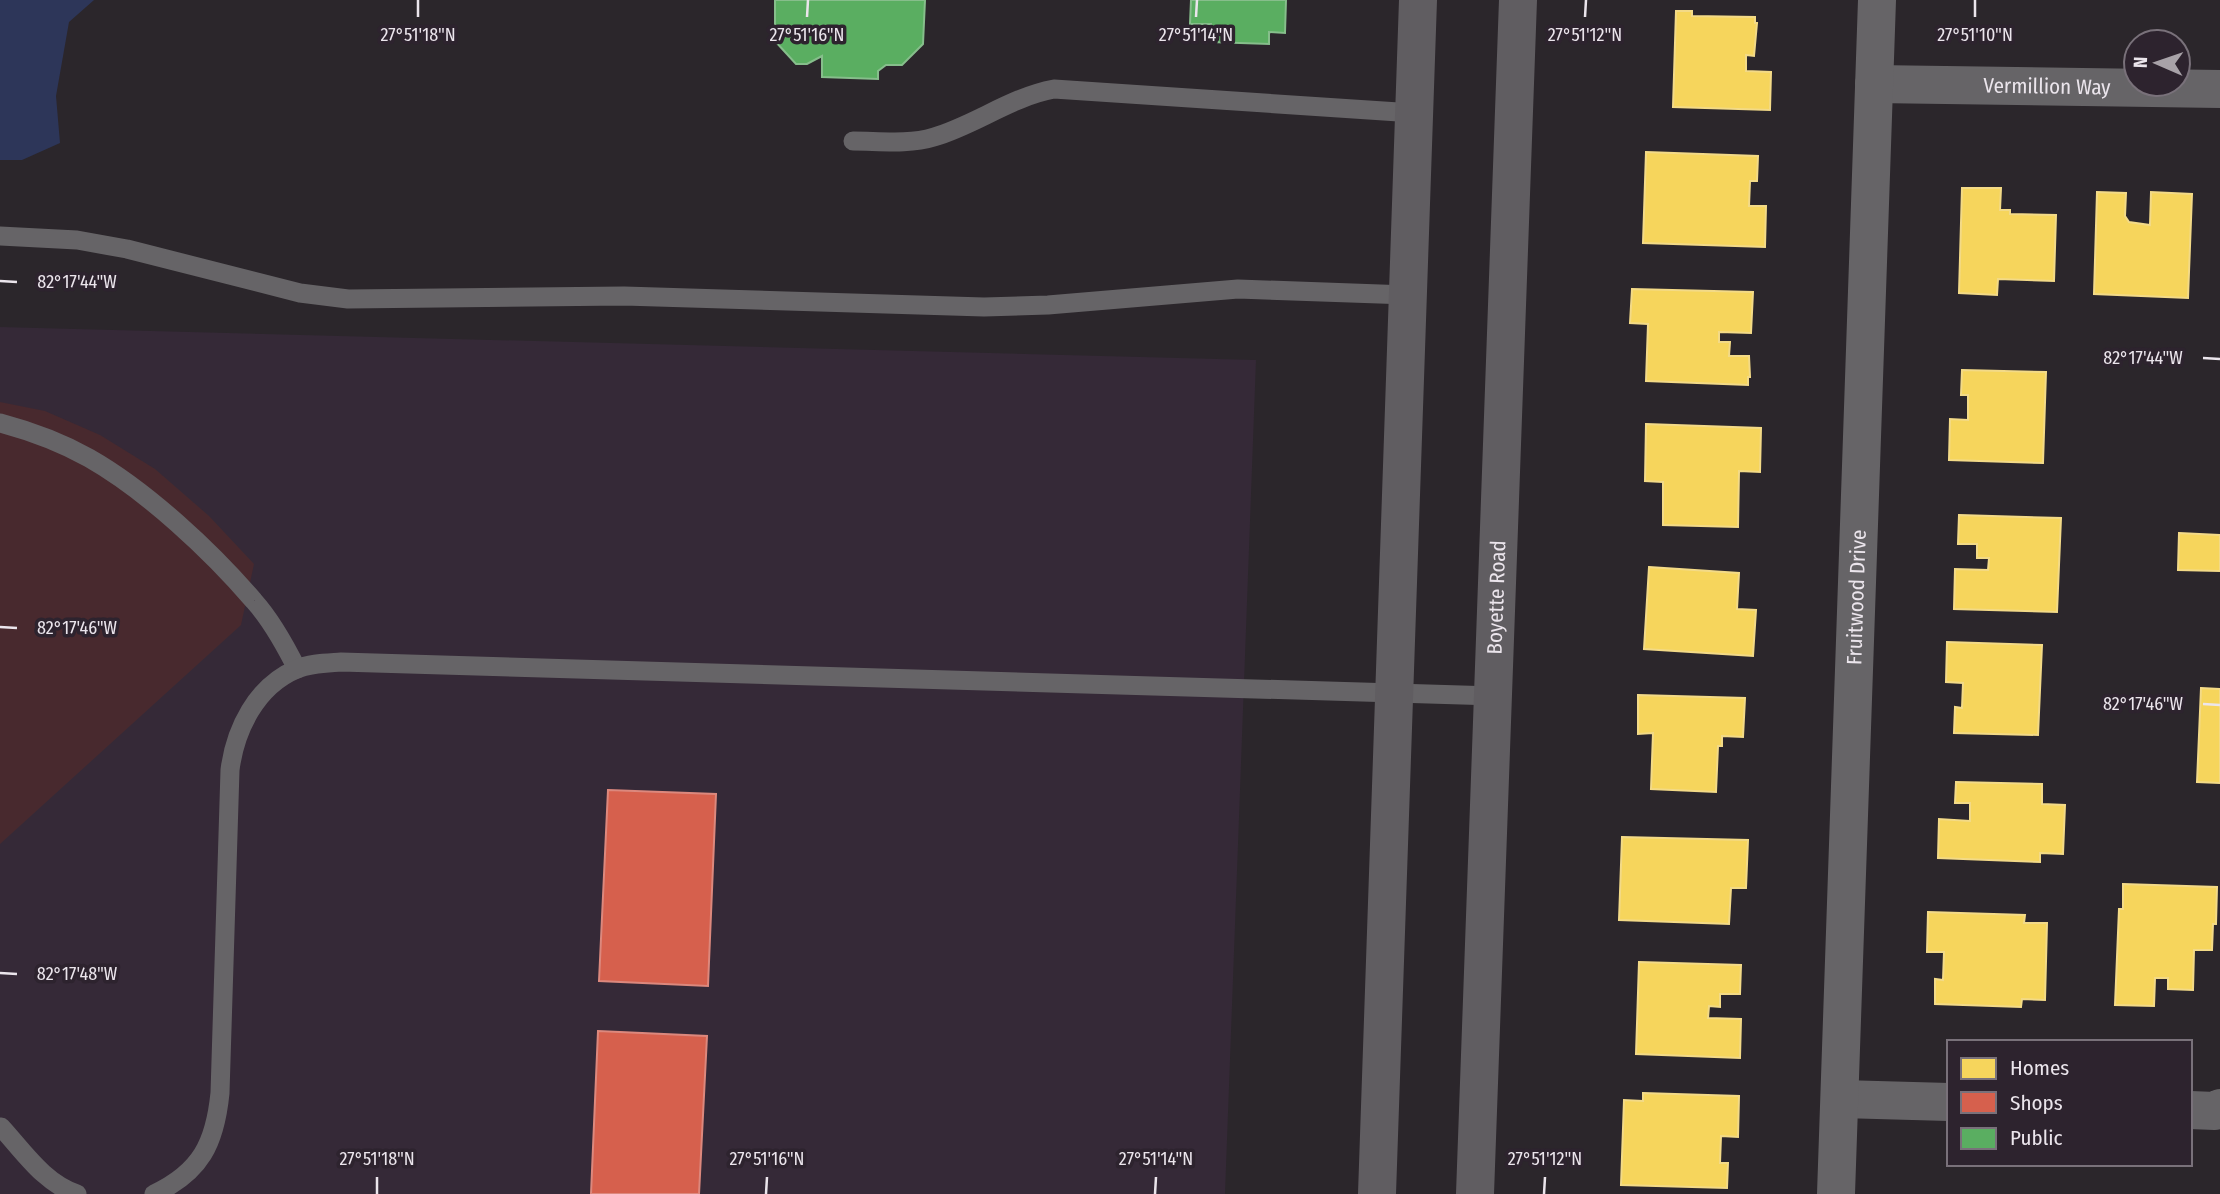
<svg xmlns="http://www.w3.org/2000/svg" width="2220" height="1194" font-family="'Fira Sans Condensed',sans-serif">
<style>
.built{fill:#352937}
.garden{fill:#48292e}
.water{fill:#2d3659}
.homes{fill:#f6d55c;stroke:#f3da87;stroke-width:2}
.shops{fill:#d6604d;stroke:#dc887d;stroke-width:2}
.public{fill:#5aae61;stroke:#86be8b;stroke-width:2}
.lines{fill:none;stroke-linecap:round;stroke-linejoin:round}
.service{stroke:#666467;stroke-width:19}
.minor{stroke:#666467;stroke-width:38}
.secondary{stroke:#605d61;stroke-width:38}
.ticks{fill:none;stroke:#ebe5ec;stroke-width:2.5}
.labels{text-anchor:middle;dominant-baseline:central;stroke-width:7;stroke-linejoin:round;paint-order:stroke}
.street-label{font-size:21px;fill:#ebe5ec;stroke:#2d232e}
.ticks-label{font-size:18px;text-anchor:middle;fill:#ebe5ec;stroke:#2d232e;stroke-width:7;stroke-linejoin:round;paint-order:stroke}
</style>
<rect width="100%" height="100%" fill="#2b262b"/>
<path class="built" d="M 0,327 L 1256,360 L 1225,1194 L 0,1194 Z"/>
<path class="garden" d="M 0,402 L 45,411 L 100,435 L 155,469 L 209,516 L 254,564 L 241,625 L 0,844 Z"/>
<path class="water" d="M 0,0 L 94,0 L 69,22 L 56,96 L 60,143 L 22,160 L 0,160 Z"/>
<g class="homes">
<path d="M 1676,11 L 1692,11 L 1692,16 L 1755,17 L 1755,23 L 1757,23 L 1754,56 L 1746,55 L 1746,71 L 1771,72 L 1770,110 L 1673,107 Z"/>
<path d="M 1646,152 L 1758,156 L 1757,181 L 1750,181 L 1749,206 L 1766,206 L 1765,247 L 1643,243 Z"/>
<path d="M 1962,188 L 2001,188 L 2000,210 L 2010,210 L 2010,214 L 2056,215 L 2054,281 L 1998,279 L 1997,295 L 1959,293 Z"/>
<path d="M 2097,192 L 2126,193 L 2125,216 L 2129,222 L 2150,225 L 2151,192 L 2192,194 L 2188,298 L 2094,294 Z"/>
<path d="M 1632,289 L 1753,292 L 1751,333 L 1719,332 L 1719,342 L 1730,342 L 1729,356 L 1749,356 L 1750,377 L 1748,377 L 1748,385 L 1646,381 L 1648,324 L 1630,323 Z"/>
<path d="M 1962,370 L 2046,372 L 2043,463 L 1949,460 L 1950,419 L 1968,420 L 1968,395 L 1961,395 Z"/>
<path d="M 1646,424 L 1761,428 L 1760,472 L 1739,471 L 1738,527 L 1663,525 L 1663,482 L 1645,481 Z"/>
<path d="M 1959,515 L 2061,518 L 2057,612 L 1954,609 L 1955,569 L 1988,570 L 1989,558 L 1977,558 L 1977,544 L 1958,544 Z"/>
<path d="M 2179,533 L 2220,535 L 2220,571 L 2178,570 Z"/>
<path d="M 1649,567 L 1739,573 L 1737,609 L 1756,610 L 1753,656 L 1644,649 Z"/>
<path d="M 1947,642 L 2042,645 L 2038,735 L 1954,733 L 1955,707 L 1962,708 L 1963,683 L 1946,682 Z"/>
<path d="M 2201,688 L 2220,689 L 2220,783 L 2197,782 Z"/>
<path d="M 1638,695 L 1745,698 L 1743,737 L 1722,736 L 1722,746 L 1718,746 L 1716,792 L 1651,789 L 1653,733 L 1638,734 Z"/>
<path d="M 1956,782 L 2042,784 L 2042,804 L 2065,805 L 2063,854 L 2040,853 L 2040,862 L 1938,858 L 1939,819 L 1970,821 L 1970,803 L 1955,803 Z"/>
<path d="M 1622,837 L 1748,840 L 1746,888 L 1731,888 L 1729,924 L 1619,920 Z"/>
<path d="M 2123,884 L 2217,887 L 2216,924 L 2213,924 L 2212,950 L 2194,950 L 2193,990 L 2168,989 L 2168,978 L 2155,978 L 2154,1006 L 2115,1005 L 2119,909 L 2123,909 Z"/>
<path d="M 1928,912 L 2025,915 L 2024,923 L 2047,923 L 2045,1000 L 2022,999 L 2021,1007 L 1935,1004 L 1935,979 L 1943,980 L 1944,952 L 1927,952 Z"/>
<path d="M 1639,962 L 1741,965 L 1740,994 L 1720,994 L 1720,1007 L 1709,1006 L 1708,1018 L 1741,1019 L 1740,1058 L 1636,1054 Z"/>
<path d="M 1643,1093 L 1739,1096 L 1738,1137 L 1721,1136 L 1720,1163 L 1728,1163 L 1727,1188 L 1621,1185 L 1624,1100 L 1643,1101 Z"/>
</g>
<g class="shops">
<path d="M 608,790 L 716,794 L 708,986 L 599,981 Z"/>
<path d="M 598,1031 L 707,1036 L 699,1194 L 591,1194 Z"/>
</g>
<g class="public">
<path d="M 775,0 L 925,0 L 923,44 L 902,65 L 886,65 L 878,71 L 878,79 L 822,77 L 822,56 L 807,64 L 796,64 L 775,41 Z"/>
<path d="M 1191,0 L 1286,0 L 1285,33 L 1269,32 L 1269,44 L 1211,42 L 1211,24 L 1190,24 Z"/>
</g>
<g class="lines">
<g class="service">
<path d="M 853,141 C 879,141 908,145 934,137 C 975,125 1011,97 1054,89 L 1414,113"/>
<path d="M 0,236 L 77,240 L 127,249 L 300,293 L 348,299 L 624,296 L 984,307 L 1048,305 L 1238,289 L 1408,295"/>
<path d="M 0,423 C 30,431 62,443 89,458 C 147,491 211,551 254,601 C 272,621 285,645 297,669"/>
<path d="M 1,1127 C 24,1152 44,1183 77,1194"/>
<path d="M 154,1194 C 201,1172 215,1143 220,1093 L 230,770 C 235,730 256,686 297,669 C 310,663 326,663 341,662 L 1495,696"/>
</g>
<g class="minor">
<path id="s1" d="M 1874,84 L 2220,89"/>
<path d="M 1841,1099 L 1949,1102"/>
<path d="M 2190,1110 L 2215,1111 L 2220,1108"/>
<path id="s2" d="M 1836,1194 L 1877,0"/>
</g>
<g class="secondary">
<path d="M 1377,1194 L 1418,0"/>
<path id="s3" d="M 1475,1194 L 1518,0"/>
</g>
</g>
<path class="ticks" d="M 418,17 L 418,0M 807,17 L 808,0M 1196,17 L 1197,0M 1585,17 L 1586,0M 1975,17 L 1975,0M 0,281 L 17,282M 2203,358 L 2220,359M 0,627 L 17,628M 2203,704 L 2220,705M 0,973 L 17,974M 377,1194 L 377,1177M 766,1194 L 767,1177M 1155,1194 L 1156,1177M 1544,1194 L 1545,1177"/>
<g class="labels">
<g class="street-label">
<text stroke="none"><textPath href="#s1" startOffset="173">Vermillion Way</textPath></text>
<text stroke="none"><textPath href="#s3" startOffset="597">Boyette Road</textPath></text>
<text stroke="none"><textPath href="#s2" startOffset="597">Fruitwood Drive</textPath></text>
</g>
</g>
<g class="ticks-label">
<text x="418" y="41">27°51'18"N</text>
<text x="807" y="41">27°51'16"N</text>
<text x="1196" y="41">27°51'14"N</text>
<text x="1585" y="41">27°51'12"N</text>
<text x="1975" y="41">27°51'10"N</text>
<text x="77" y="288">82°17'44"W</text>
<text x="2143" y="364">82°17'44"W</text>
<text x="77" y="634">82°17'46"W</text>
<text x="2143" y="710">82°17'46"W</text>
<text x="77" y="980">82°17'48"W</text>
<text x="377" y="1165">27°51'18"N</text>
<text x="767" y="1165">27°51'16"N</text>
<text x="1156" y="1165">27°51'14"N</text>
<text x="1545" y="1165">27°51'12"N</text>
</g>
<rect x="1947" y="1040" width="245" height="126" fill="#2d232e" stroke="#79717a" stroke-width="2"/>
<rect x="1961" y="1058" width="35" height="21" fill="#f6d55c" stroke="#79717a" stroke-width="2"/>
<text x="2010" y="1075" font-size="21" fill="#ebe5ec">Homes</text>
<rect x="1961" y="1092" width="35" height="21" fill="#d6604d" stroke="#79717a" stroke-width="2"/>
<text x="2010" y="1110" font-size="21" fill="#ebe5ec">Shops</text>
<rect x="1961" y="1128" width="35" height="21" fill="#5aae61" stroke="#79717a" stroke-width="2"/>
<text x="2010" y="1145" font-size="21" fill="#ebe5ec">Public</text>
<g transform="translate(2157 63) rotate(272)"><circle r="33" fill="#2d232e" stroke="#79717a" stroke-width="2"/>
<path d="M0-5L12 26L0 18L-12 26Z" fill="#a8a2a8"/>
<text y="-10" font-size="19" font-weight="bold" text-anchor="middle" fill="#ebe5ec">N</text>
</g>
</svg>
